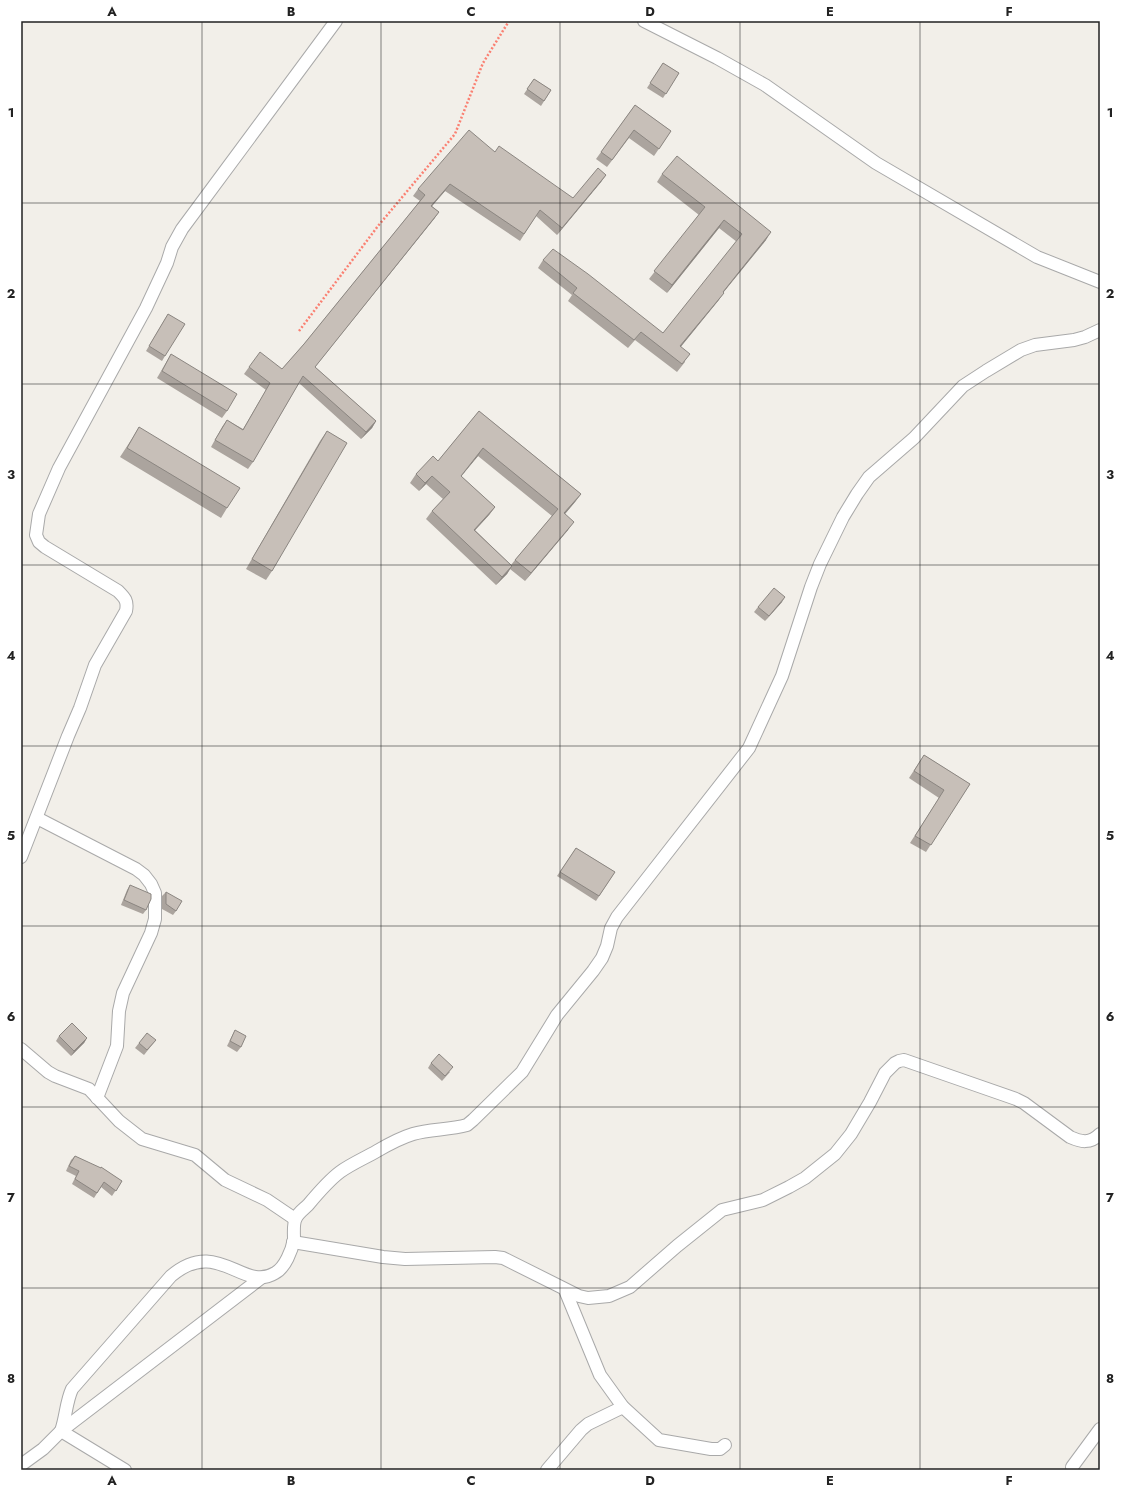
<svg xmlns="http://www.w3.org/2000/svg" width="1121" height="1491" font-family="Jost,sans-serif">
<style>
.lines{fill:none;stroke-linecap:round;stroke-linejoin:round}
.street-casing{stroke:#a9a9a9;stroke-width:14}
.path{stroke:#fa8072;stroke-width:2.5;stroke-dasharray:2 2;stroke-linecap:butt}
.street{stroke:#fff;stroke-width:12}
.wall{fill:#aba49e;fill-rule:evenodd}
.shaded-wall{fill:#8b8681}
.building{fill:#c7bfb8;stroke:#8b8681}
.grid{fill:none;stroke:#222;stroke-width:1;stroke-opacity:0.55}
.neatline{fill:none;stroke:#222;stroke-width:1.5}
.grid-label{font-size:13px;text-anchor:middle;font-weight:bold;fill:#222}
</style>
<rect width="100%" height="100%" fill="#f2efe9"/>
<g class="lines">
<g class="street-casing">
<g id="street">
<path d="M 644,21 L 717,58 L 765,85 L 876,163 L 1037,257 L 1100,282"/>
<path d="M 37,818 L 136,869 L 144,875 L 151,884 L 155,893 L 155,919 L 151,933 L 123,993 L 119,1011 L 117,1046 L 97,1098"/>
<path d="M 21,857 L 68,736 L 80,708 L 95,665 L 126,611 C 128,601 125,598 118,591 L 45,547 L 39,542 L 36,535 L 39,514 L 59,468 L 146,308 L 167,263 L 172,247 L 182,229 L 336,21"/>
<path d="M 21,1049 L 48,1072 L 55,1076 L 89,1089 L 119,1121 L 142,1139 L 195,1155 L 225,1180 L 267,1200 L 295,1219"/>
<path d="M 293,1242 L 383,1257 L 405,1259 L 495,1257 L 503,1258 L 579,1296 L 588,1298 L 609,1296 L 630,1287 L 677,1246 L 722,1210 L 763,1200 L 789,1187 L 805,1178 L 835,1154 L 851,1134 L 870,1102 L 885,1073 L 895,1063 L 899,1061 L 904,1060 L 1016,1099 L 1024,1103 L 1070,1137 C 1081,1142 1090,1144 1100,1134"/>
<path d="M 565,1290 L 600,1375 L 623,1407 L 659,1440 L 711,1449 L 720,1449 L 725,1445"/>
<path d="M 61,1431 C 66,1417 66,1402 72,1389 L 171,1276 C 218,1236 243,1293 275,1273 C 285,1268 292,1250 294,1239 C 294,1233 293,1223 296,1218 C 298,1213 304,1209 308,1205 C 318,1193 328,1181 340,1172 C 351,1164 365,1158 377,1151 C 389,1144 400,1138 413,1134 C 430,1129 449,1130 467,1125 L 473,1120 L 522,1072 L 557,1015 L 593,971 L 602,958 L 607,946 L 611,928 L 617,917 L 749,748 L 782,676 L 811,587 L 820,564 L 843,517 L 857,494 L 869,477 L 914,438 L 963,386 L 986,371 L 1021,350 L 1035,345 L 1074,340 L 1085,337 L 1100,330"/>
<path d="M 61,1431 L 125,1470"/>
<path d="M 21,1465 L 43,1449 L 61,1431 L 261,1278"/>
<path d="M 1072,1467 L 1100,1429"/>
<path d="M 547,1470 L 581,1430 L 588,1424 L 623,1407"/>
</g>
</g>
<path class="path" d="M 299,331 L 378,226 L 455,134 L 483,63 L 509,21"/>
<use href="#street" class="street"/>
</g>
<g class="wall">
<path d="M 663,63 L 679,73 L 663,98 L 647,88 Z"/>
<path d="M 534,79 L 551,90 L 541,106 L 524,94 Z"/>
<path d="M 635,105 L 671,131 L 654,156 L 629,138 L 607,167 L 596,159 Z"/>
<path d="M 495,152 L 573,198 L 606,175 L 601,182 L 557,235 L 536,216 L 520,241 L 445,191 L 432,206 L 439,212 L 434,219 L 315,367 L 376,421 L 372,428 L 361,439 L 299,383 L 253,462 L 248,469 L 211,447 L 222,427 L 227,420 L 243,429 L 266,390 L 244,374 L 249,367 L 282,369 L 304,344 L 420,201 L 413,196 L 418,189 Z"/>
<path d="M 662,174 L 766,240 L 723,293 L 718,301 L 681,346 L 685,362 L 677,372 L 635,340 L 628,348 L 568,301 L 572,295 L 538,268 L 543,260 L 663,333 L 737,242 L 719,228 L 667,293 L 649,279 L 699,215 L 657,182 Z"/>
<path d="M 168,314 L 165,356 L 162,361 L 146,351 Z"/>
<path d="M 171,354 L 227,411 L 222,418 L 157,378 Z"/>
<path d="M 479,411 L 581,494 L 575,502 L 565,514 L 568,530 L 525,581 L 510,569 L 507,574 L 496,585 L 426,519 L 432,511 L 443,499 L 426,484 L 419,491 L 410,483 L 416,474 L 438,461 ZM 478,456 L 552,516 L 515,560 L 511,565 L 475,530 L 489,515 L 495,507 L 461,476 Z"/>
<path d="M 139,427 L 227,508 L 221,518 L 120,457 L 133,437 Z"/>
<path d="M 327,431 L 272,571 L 266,580 L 246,569 L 320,441 Z"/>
<path d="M 782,602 L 765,621 L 754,612 L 758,607 Z"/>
<path d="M 924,755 L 970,784 L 926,852 L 910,843 L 939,798 L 909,778 Z"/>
<path d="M 576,848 L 615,872 L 596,901 L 557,876 Z"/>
<path d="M 130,885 L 146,910 L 143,914 L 121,905 L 127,890 Z"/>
<path d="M 166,892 L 176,911 L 173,915 L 162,909 L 162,896 Z"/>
<path d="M 235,1030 L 241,1047 L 237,1052 L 227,1046 Z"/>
<path d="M 59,1036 L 87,1038 L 84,1043 L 71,1056 L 56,1041 Z"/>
<path d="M 156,1040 L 144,1055 L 135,1048 L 139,1043 Z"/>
<path d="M 431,1063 L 450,1072 L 442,1081 L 428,1068 Z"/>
<path d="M 75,1156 L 122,1181 L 112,1196 L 101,1187 L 94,1198 L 72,1184 L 76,1176 L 66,1171 L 71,1160 Z"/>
</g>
<g class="shaded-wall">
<path d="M 606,175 L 601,182 L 557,235 L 562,228 Z"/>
<path d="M 450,184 L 445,191 L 426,213 L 431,206 Z"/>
<path d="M 439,212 L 434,219 L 310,373 L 315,367 Z"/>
<path d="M 724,220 L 719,228 L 667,293 L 672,285 Z"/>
<path d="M 771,232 L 766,240 L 717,300 L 723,292 Z"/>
<path d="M 724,293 L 718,301 L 675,354 L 680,346 Z"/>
<path d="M 376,421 L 372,428 L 361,439 L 366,432 Z"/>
<path d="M 483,448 L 478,456 L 455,484 L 461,476 Z"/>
<path d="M 432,476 L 426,484 L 419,491 L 425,483 Z"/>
<path d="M 581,494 L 575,502 L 558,522 L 564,513 Z"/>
<path d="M 495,507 L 489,515 L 468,538 L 474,530 Z"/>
<path d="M 574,522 L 568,530 L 525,581 L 531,573 Z"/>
<path d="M 512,566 L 507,574 L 496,585 L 502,577 Z"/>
<path d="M 785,597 L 782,602 L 765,621 L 769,616 Z"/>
<path d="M 87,1038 L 84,1043 L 71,1056 L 74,1051 Z"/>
</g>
<g class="building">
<path d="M 663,63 L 679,73 L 666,94 L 650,83 Z"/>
<path d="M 534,79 L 551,90 L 544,101 L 527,89 Z"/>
<path d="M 635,105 L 671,131 L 659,149 L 634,130 L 612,160 L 601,152 Z"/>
<path d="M 469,130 L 495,152 L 499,146 L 573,198 L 598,168 L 606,175 L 562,228 L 540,210 L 524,234 L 450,184 L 431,206 L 439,212 L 315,367 L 376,421 L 366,432 L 303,376 L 253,462 L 215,440 L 227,420 L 243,430 L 270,383 L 249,367 L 260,352 L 282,369 L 304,344 L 425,195 L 418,189 Z"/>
<path d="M 677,156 L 771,232 L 723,292 L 724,293 L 680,346 L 690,354 L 682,364 L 641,332 L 634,340 L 573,293 L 577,288 L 543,260 L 553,249 L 588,274 L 663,333 L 742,234 L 724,220 L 672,285 L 654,271 L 705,207 L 662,174 Z"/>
<path d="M 168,314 L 185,324 L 165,356 L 149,346 Z"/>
<path d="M 171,354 L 237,394 L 227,411 L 162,371 Z"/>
<path d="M 479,411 L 581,494 L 564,513 L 574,522 L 531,573 L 515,560 L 558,509 L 483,448 L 461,476 L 495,507 L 474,530 L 512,566 L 502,577 L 432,511 L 450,492 L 432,476 L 425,483 L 416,474 L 433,456 L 438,461 Z"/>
<path d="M 139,427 L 240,488 L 227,508 L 127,448 Z"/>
<path d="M 327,431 L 347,443 L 272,571 L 252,559 Z"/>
<path d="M 774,588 L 785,597 L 769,616 L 758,607 Z"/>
<path d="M 924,755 L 970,784 L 931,845 L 915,836 L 944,790 L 914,771 Z"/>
<path d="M 576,848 L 615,872 L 599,896 L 560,872 Z"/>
<path d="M 130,885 L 151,894 L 151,899 L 146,910 L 124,900 Z"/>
<path d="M 166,892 L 182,901 L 176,911 L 166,904 Z"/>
<path d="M 72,1023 L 87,1038 L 74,1051 L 59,1036 Z"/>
<path d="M 235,1030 L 246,1036 L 241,1047 L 230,1041 Z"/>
<path d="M 147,1033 L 156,1040 L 147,1050 L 139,1043 Z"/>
<path d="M 439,1054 L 453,1067 L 445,1076 L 431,1063 Z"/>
<path d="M 75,1156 L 101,1168 L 101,1167 L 122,1181 L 116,1191 L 104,1182 L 97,1193 L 75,1179 L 79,1171 L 69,1166 Z"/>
</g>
<path class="grid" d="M 202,21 L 202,1470M 381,21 L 381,1470M 560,21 L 560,1470M 740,21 L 740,1470M 920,21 L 920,1470M 21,203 L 1100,203M 21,384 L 1100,384M 21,565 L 1100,565M 21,746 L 1100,746M 21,926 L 1100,926M 21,1107 L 1100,1107M 21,1288 L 1100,1288"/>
<rect width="1121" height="1491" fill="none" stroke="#ffffff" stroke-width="44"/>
<rect x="22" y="22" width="1077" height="1447" class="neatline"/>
<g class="grid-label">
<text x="112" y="16">A</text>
<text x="291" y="16">B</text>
<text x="471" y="16">C</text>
<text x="650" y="16">D</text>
<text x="830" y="16">E</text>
<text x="1009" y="16">F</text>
<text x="11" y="117">1</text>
<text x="1110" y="117">1</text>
<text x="11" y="298">2</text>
<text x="1110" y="298">2</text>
<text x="11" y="479">3</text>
<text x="1110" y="479">3</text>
<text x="11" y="660">4</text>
<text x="1110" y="660">4</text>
<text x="11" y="840">5</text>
<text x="1110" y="840">5</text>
<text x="11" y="1021">6</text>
<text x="1110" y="1021">6</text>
<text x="11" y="1202">7</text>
<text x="1110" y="1202">7</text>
<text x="11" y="1383">8</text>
<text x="1110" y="1383">8</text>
<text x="112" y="1485">A</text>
<text x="291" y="1485">B</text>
<text x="471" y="1485">C</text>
<text x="650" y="1485">D</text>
<text x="830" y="1485">E</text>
<text x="1009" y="1485">F</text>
</g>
</svg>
